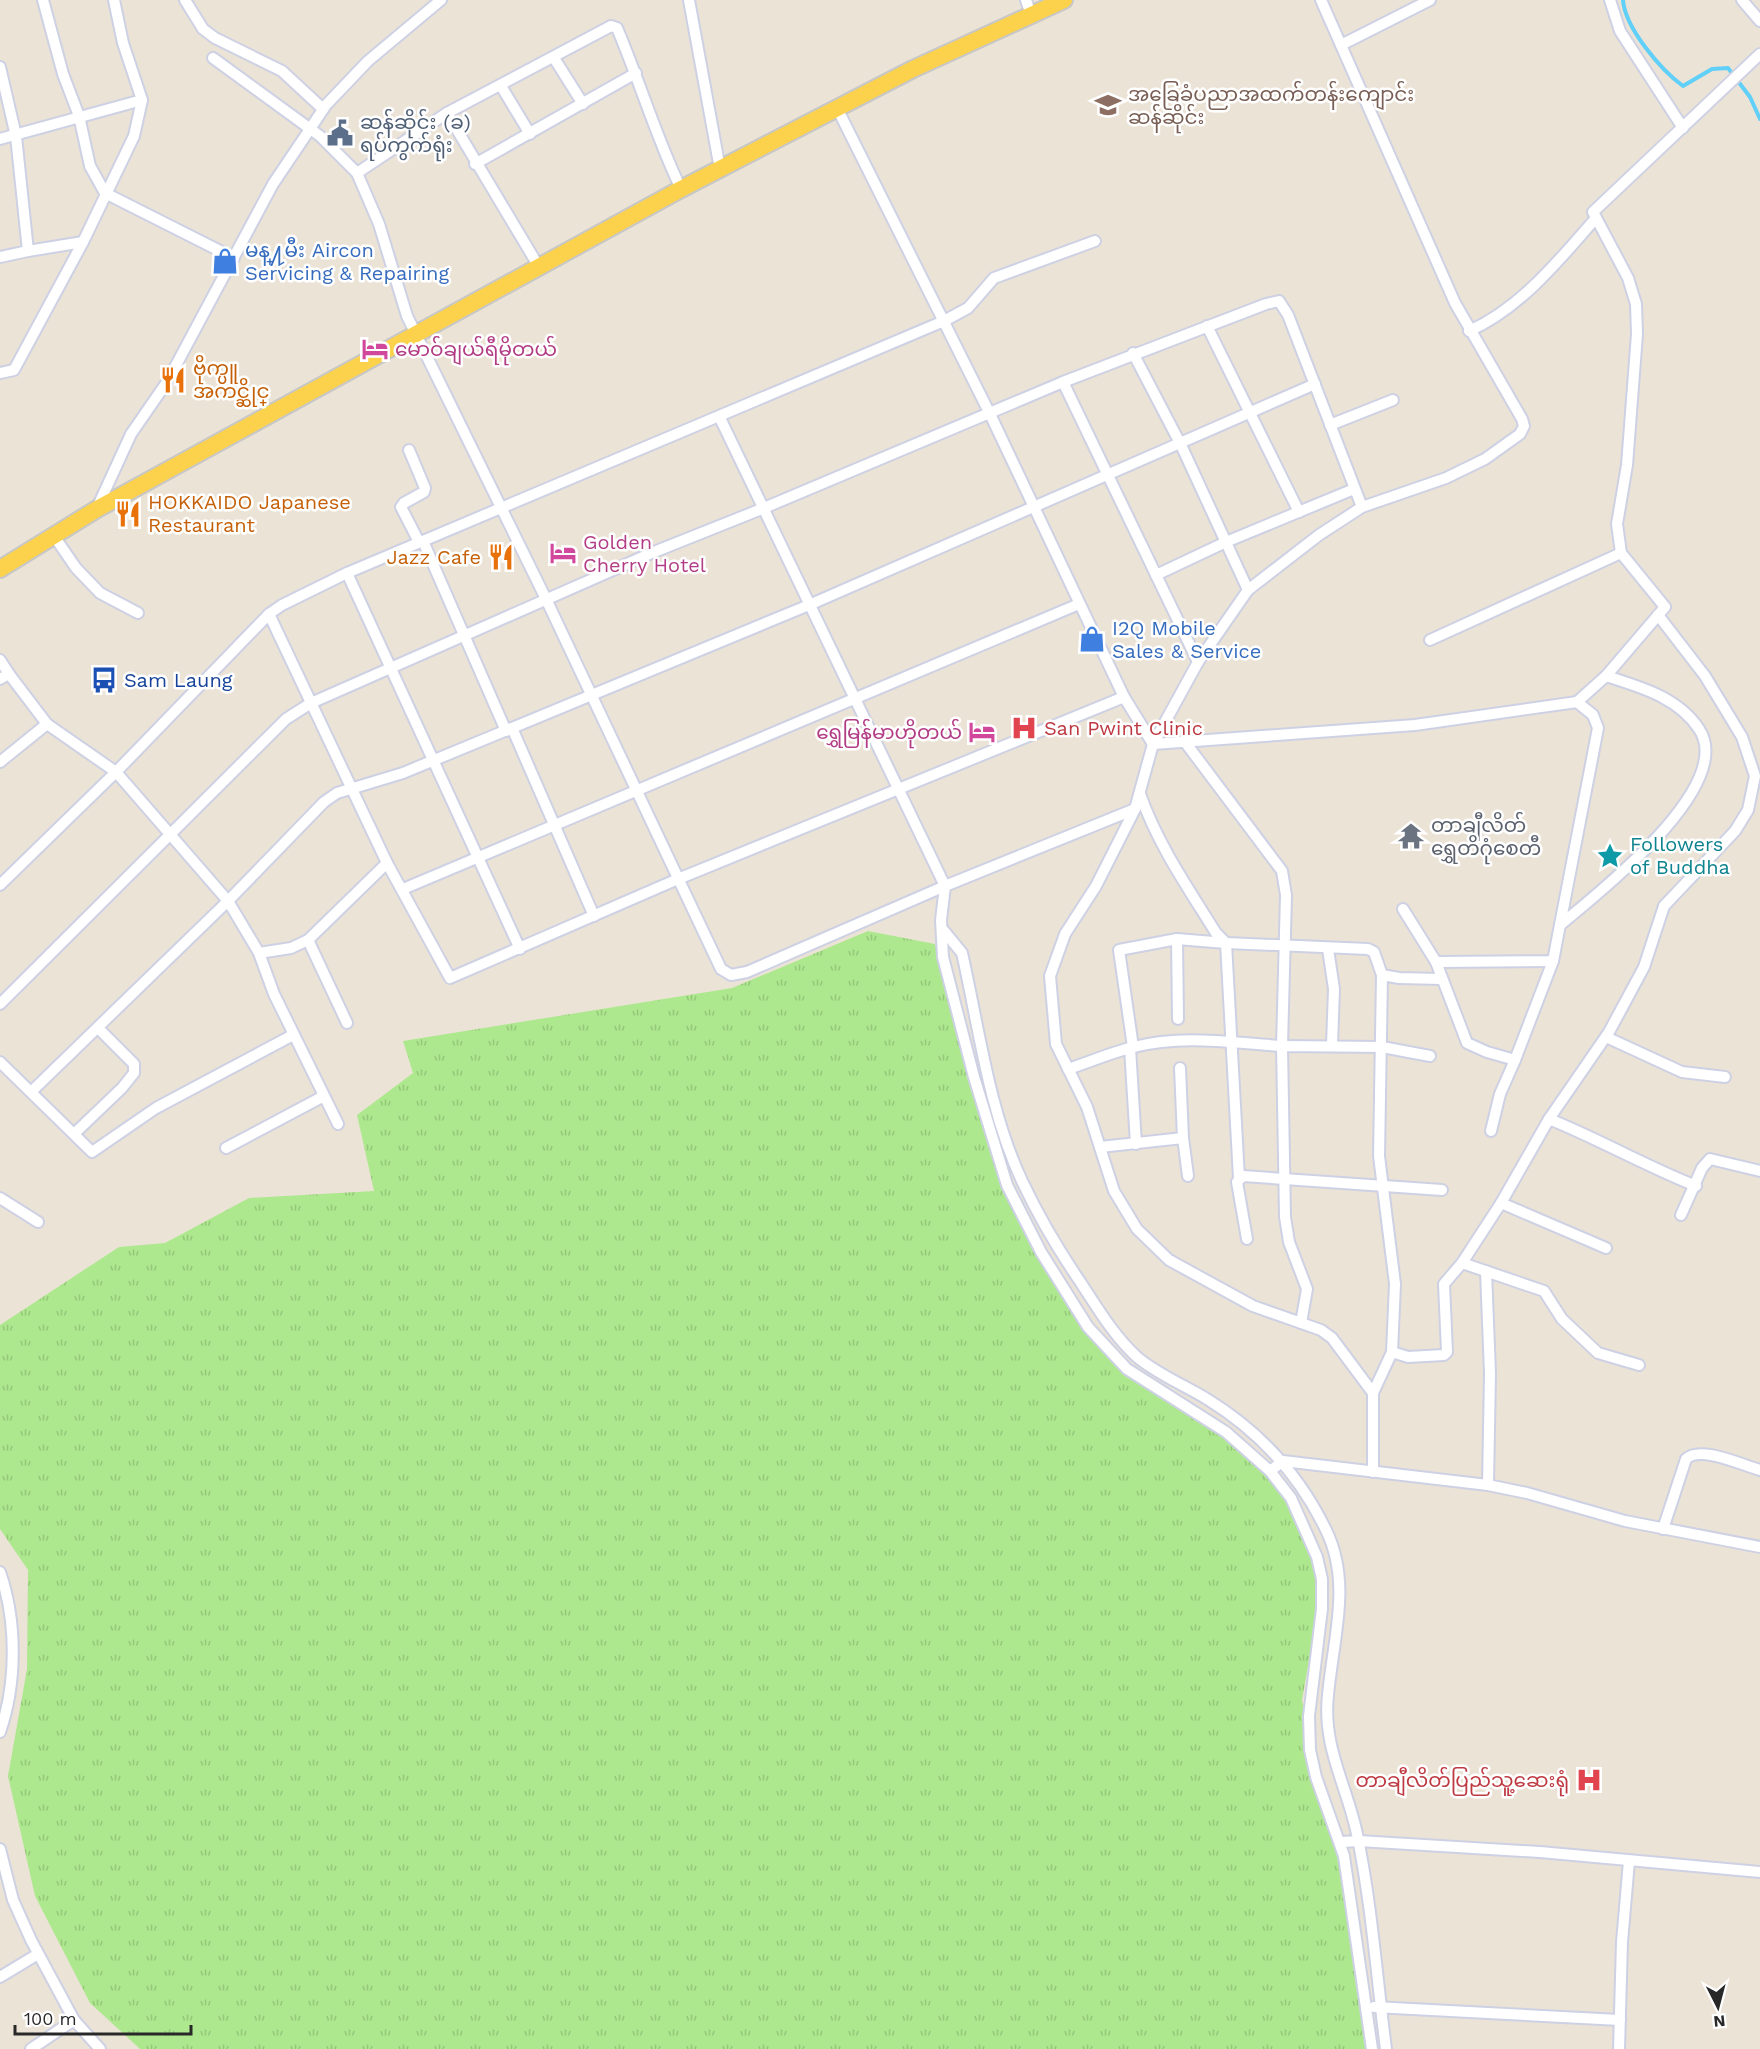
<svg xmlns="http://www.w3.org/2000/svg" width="1760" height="2049" font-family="'Work Sans','Noto Sans Myanmar',sans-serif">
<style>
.grass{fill:url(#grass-tufts)}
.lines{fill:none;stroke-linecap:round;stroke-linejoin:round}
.stream{stroke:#60d0f8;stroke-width:4}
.street-casing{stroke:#cdd1e3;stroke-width:14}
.primary-casing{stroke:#c7c7c7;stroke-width:20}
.street{stroke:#fff;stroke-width:10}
.primary{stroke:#fcd24c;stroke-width:16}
.labels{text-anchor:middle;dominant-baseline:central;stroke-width:5;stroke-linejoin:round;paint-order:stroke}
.education-label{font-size:20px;fill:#785e54;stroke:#fff;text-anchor:start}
.service-label{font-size:20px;fill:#4e5e75;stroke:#fff;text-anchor:start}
.shop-label{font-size:20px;fill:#366cbe;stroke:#fff;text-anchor:start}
.hotel-label{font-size:20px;fill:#b23c85;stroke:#fff;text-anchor:start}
.food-label{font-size:20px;fill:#c56008;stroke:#fff;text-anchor:start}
.transit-label{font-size:20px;fill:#164399;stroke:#fff;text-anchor:start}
.health-label{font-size:20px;fill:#be3a42;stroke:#fff;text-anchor:start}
.worship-label{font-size:20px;fill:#5b616d;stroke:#fff;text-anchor:start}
.culture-label{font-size:20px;fill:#0d838f;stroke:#fff;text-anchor:start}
</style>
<defs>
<pattern id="grass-tufts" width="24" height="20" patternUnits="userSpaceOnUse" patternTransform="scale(1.5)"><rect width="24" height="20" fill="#ade88e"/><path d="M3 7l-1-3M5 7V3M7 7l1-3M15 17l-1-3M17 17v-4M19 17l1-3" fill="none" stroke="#95c77a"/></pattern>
</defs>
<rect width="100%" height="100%" fill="#ece3d7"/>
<path class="grass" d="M 868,931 L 935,944 L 962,1048 L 998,1159 L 1044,1254 L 1090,1331 L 1138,1376 L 1190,1407 L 1280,1485 L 1315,1543 L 1321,1592 L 1302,1700 L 1316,1764 L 1335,1824 L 1368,2049 L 140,2049 L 90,2003 L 35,1896 L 8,1776 L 27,1669 L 28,1570 L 0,1529 L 0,1325 L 119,1247 L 165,1243 L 249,1198 L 374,1191 L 357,1115 L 413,1073 L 403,1041 L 732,988 Z"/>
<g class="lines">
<path class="stream" d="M 1623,0 C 1625,28 1661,70 1683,86 L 1712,69 L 1728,68 L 1750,97 L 1760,119"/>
<g class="street-casing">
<g id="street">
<path d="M 43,0 L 63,74 L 79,116 L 90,166 L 105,193 L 234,258"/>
<path d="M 185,0 L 203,29 L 215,38 L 282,71 L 323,109"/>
<path d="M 689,0 L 720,169"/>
<path d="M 1026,0 L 1031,15"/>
<path d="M 1610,0 L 1620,31 L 1683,128"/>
<path d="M 1742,0 L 1760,21"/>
<path d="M 1341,45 L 1430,0"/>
<path d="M 213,58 L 320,136 L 357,173 L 379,224 L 407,316 L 546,599 L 721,969 L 731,975 L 747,972 L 945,886 L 1135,809 L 1153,744 L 1198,662 L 1248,590 L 1319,535 L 1362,507 L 1446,478 L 1485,459 L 1520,434 L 1524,426 L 1522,419 L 1455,303 L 1321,0"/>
<path d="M 554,58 L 583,104"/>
<path d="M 0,67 L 16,136 L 28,251 L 83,242"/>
<path d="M 501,86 L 530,134"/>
<path d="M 837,108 L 990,414 L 1124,697 L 1153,744"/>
<path d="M 447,113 L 539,267"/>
<path d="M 0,139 L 142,100"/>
<path d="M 475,164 L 636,73"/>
<path d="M 357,173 L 447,113 L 611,26 L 617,28 C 640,82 656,137 681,189"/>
<path d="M 0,257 L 28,251"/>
<path d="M 1207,326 L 1299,512"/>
<path d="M 1469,331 C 1521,308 1560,259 1596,218"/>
<path d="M 1133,353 L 1181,445 L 1248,590"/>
<path d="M 0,373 L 14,370 L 83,242 L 134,136 L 142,100 L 123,43 L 114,0"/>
<path d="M 1063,382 L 1198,662"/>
<path d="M 720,418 L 945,886 L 941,920 L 943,957 L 974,1077 L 1007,1185 L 1041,1252 L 1088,1327 L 1127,1369 L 1226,1432 L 1270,1471 L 1291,1498 L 1317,1557 L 1322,1579 L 1322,1609 L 1309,1716 L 1310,1750 L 1316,1777 L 1344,1856 L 1372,2049"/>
<path d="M 1330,425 L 1393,400"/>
<path d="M 409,450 L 425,488 L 424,492 L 404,503 L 401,507 L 419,542"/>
<path d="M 97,508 L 131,434 L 167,382 L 273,184 L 310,129 L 326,105 L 368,61 L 441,0"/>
<path d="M 54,536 L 76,568 L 100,593 L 138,613"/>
<path d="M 423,541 L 506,731"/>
<path d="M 347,573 L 520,949"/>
<path d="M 1156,575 L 1226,542 L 1354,489"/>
<path d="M 269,614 L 387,863 L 450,978 L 678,879 L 1124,697"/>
<path d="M 1430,640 L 1621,553"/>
<path d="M 0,660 L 9,674"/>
<path d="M 0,679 L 9,674 L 47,724 L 116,772 L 228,901 L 259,953 L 274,994 L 338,1124"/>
<path d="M 512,728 L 594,916"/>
<path d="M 1153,744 L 1415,725 L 1577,702"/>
<path d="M 0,762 L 47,724"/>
<path d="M 1140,794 C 1158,845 1188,888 1216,933 L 1226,943 L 1368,949 L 1374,952 L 1382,975 L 1399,978 L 1441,979"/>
<path d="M 1135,809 L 1096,886 L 1065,934 L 1050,976 L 1056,1044 L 1087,1107 L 1114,1191 L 1137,1229 L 1169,1260 L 1253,1306 L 1321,1330 L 1332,1338 L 1373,1393"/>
<path d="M 0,885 L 116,772 L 269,614 L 282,605 L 347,573 L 944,321 L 968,308 L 994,278 L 1095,241"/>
<path d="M 403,889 L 1079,604"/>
<path d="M 1403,909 L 1436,962 L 1467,1043 L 1487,1052 L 1515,1060 L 1553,961"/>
<path d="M 1560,925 C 1597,894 1737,786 1699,729 C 1678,697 1640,687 1606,676"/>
<path d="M 944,931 L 962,953 C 979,1028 989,1111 1022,1181 C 1039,1217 1059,1251 1081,1283 C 1098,1309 1114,1336 1137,1357 C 1157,1374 1184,1385 1207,1399 C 1259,1431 1299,1474 1326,1530 C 1352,1583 1333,1639 1328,1695 C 1322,1749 1349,1789 1358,1839 C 1372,1908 1377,1980 1386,2049"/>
<path d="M 1177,939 L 1178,1019"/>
<path d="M 308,940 L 347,1023"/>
<path d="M 1328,949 L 1334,989 L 1332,1045"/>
<path d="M 259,953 L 291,948 L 308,940 L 387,863"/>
<path d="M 1436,962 L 1553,961 L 1598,728 L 1593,715 L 1577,702 L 1606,676 L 1665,607 L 1621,553 L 1617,524 L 1627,465 L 1637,334 L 1636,304 L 1628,278 L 1593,212 L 1760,54"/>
<path d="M 0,1004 L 286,719 L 311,703 L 654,552 L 764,508 L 1063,382 L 1266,304 L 1279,301 L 1288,315 L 1362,507"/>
<path d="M 1606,1037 L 1682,1072 L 1725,1077"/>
<path d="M 1133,1047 L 1119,950 L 1177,939 L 1226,943 L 1239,1178"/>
<path d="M 1130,1048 L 1136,1144"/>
<path d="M 0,1062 L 92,1152 L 156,1108 L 293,1035"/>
<path d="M 1180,1068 L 1183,1138 L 1188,1176"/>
<path d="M 1068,1069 C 1090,1062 1112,1052 1134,1047 C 1182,1034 1233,1043 1282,1046 L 1286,895 L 1282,871 L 1185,742"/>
<path d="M 32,1091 L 228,901 L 324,802 L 337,793 L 403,773 L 809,605 L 1315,384"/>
<path d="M 1549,1119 L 1609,1032 L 1644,967 L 1664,906 L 1735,831 L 1748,810 L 1755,776 L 1742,737 L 1705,676 L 1658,615"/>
<path d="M 1491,1131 L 1500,1094 L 1515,1060"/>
<path d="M 75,1133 L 122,1088 L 134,1073 L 134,1064 L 99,1029"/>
<path d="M 1100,1147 L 1183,1138"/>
<path d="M 226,1148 L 322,1097"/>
<path d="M 0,1198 L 38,1222"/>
<path d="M 1501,1203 L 1606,1248"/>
<path d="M 1681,1215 L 1702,1168 L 1710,1159 L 1760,1171"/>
<path d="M 1247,1239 L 1237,1182 L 1243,1176 L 1442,1190"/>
<path d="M 1462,1263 L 1544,1291 L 1562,1319 L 1598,1353 L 1639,1365"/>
<path d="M 1301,1323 L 1307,1289 L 1289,1242 L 1285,1217 L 1282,1046 L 1382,1047 L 1430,1056"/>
<path d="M 1392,1352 L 1408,1357 L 1444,1355 L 1447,1352 L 1444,1284 L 1462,1263 L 1501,1203 L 1549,1119 C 1599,1139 1645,1166 1696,1186"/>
<path d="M 1270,1471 L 1283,1461 L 1488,1485 L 1490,1373 L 1486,1271"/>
<path d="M 1373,1472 L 1373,1393 L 1392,1352 L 1395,1284 L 1379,1156 L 1382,975"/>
<path d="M 1488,1485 L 1527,1493 L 1625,1521 L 1760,1547"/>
<path d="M 1663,1529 L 1686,1459 C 1700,1445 1742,1465 1760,1470"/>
<path d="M 0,1572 C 17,1621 17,1683 0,1732"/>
<path d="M 1341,1842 L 1359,1841 L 1540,1852 L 1760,1872"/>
<path d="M 0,1849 L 13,1900 L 31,1940 L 74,2020 L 100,2049"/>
<path d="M 0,1977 L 38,1954"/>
<path d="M 1374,2007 L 1620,2020"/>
<path d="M 31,2049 L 74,2020"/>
<path d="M 1619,2049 L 1622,1942 L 1629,1861"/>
</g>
</g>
<g class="primary-casing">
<path id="primary" d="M 0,569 L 97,509 L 681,189 L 913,69 L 1064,0"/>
</g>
<use href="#street" class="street"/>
<use href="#primary" class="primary"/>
</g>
<defs>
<g id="school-bare" transform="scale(2.07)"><path d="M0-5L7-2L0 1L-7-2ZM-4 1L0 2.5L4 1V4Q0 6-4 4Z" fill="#8d6e63" stroke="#fff" stroke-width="2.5" paint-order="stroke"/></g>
<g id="civic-bare" transform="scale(2.07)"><path d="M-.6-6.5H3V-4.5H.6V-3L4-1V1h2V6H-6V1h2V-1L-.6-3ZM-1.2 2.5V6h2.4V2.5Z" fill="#5c6f8a" stroke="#fff" stroke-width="2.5" paint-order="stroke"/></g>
<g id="shop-bare" transform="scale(2.07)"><path d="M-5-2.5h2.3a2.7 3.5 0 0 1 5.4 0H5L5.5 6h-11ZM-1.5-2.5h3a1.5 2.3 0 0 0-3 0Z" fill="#3f7fe0" stroke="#fff" stroke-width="2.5" paint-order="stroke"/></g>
<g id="hotel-bare" transform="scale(2.07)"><path d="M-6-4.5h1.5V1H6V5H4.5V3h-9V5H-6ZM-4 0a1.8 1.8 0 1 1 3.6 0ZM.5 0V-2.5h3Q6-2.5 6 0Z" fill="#d1479c" stroke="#fff" stroke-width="2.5" paint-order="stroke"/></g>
<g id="restaurant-bare" transform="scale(2.07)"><path d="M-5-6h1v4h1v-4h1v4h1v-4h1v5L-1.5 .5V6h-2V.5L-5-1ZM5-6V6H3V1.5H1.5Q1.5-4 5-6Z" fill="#e8710a" stroke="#fff" stroke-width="2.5" paint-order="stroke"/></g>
<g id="bus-bare" transform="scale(2.07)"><path d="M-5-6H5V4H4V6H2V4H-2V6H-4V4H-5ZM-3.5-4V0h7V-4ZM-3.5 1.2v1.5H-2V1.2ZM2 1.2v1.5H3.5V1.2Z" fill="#1a4fb4" stroke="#fff" stroke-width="2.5" paint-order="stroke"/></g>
<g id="hospital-bare" transform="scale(2.07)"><path d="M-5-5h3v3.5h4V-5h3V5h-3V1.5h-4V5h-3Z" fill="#e0444e" stroke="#fff" stroke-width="2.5" paint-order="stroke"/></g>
<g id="temple-bare" transform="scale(2.07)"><path d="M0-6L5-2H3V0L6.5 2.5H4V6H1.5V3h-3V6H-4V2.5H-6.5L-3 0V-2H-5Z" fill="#6b7280" stroke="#fff" stroke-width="2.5" paint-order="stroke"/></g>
<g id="sight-bare" transform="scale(2.07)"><path d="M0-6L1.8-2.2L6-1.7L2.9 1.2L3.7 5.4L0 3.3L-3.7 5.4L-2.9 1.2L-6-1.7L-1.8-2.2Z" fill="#0f9aa8" stroke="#fff" stroke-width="2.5" paint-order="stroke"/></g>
</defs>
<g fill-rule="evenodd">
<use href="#school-bare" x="1108" y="105"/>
<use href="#civic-bare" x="340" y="133"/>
<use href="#shop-bare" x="225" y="261"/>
<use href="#hotel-bare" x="375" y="349"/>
<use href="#restaurant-bare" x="173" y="380"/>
<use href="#restaurant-bare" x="128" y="514"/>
<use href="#hotel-bare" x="563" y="553"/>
<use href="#restaurant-bare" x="501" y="557"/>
<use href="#shop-bare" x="1092" y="639"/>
<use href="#bus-bare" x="104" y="680"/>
<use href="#hospital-bare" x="1024" y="728"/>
<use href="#hotel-bare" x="982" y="732"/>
<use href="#temple-bare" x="1411" y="836"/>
<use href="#sight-bare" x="1610" y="856"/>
<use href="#hospital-bare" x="1589" y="1780"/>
</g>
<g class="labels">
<g class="education-label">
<text x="1128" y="94">အခြေခံပညာအထက်တန်းကျောင်း<tspan x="1128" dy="23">ဆန်ဆိုင်း</tspan></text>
</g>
<g class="service-label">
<text x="360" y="122">ဆန်ဆိုင်း (ခ)<tspan x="360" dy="23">ရပ်ကွက်ရုံး</tspan></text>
</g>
<g class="shop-label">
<text x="245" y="250">မန္႔မီး Aircon<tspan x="245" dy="23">Servicing &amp; Repairing</tspan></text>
<text x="1112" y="628">I2Q Mobile<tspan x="1112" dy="23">Sales &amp; Service</tspan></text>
</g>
<g class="hotel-label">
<text x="395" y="349">မောဝ်ချယ်ရီမိုတယ်</text>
<text x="583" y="542">Golden<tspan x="583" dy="23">Cherry Hotel</tspan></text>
<text x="962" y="732" text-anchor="end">ရွှေမြန်မာဟိုတယ်</text>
</g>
<g class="food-label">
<text x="193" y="368">ဗိုက္ပူ<tspan x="193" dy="23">အကင္ဆိုင္</tspan></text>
<text x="148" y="502">HOKKAIDO Japanese<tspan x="148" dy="23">Restaurant</tspan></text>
<text x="481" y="557" text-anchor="end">Jazz Cafe</text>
</g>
<g class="transit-label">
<text x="124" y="680">Sam Laung</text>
</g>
<g class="health-label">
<text x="1044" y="728">San Pwint Clinic</text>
<text x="1569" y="1780" text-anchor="end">တာချီလိတ်ပြည်သူ့ဆေးရုံ</text>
</g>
<g class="worship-label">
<text x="1431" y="825">တာချီလိတ်<tspan x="1431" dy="23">ရွှေတိဂုံစေတီ</tspan></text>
</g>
<g class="culture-label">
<text x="1630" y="844">Followers<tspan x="1630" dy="23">of Buddha</tspan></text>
</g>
</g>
<g transform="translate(1718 2007) rotate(174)" stroke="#ffffff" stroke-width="4.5" paint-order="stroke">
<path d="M0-4.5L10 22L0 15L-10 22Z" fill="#282828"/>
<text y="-9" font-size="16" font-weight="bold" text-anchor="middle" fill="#282828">N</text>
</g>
<path d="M15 2025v9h176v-9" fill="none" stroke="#282828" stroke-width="3"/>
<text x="24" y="2025" font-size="18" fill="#282828" stroke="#ffffff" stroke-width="4.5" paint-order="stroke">100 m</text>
</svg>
